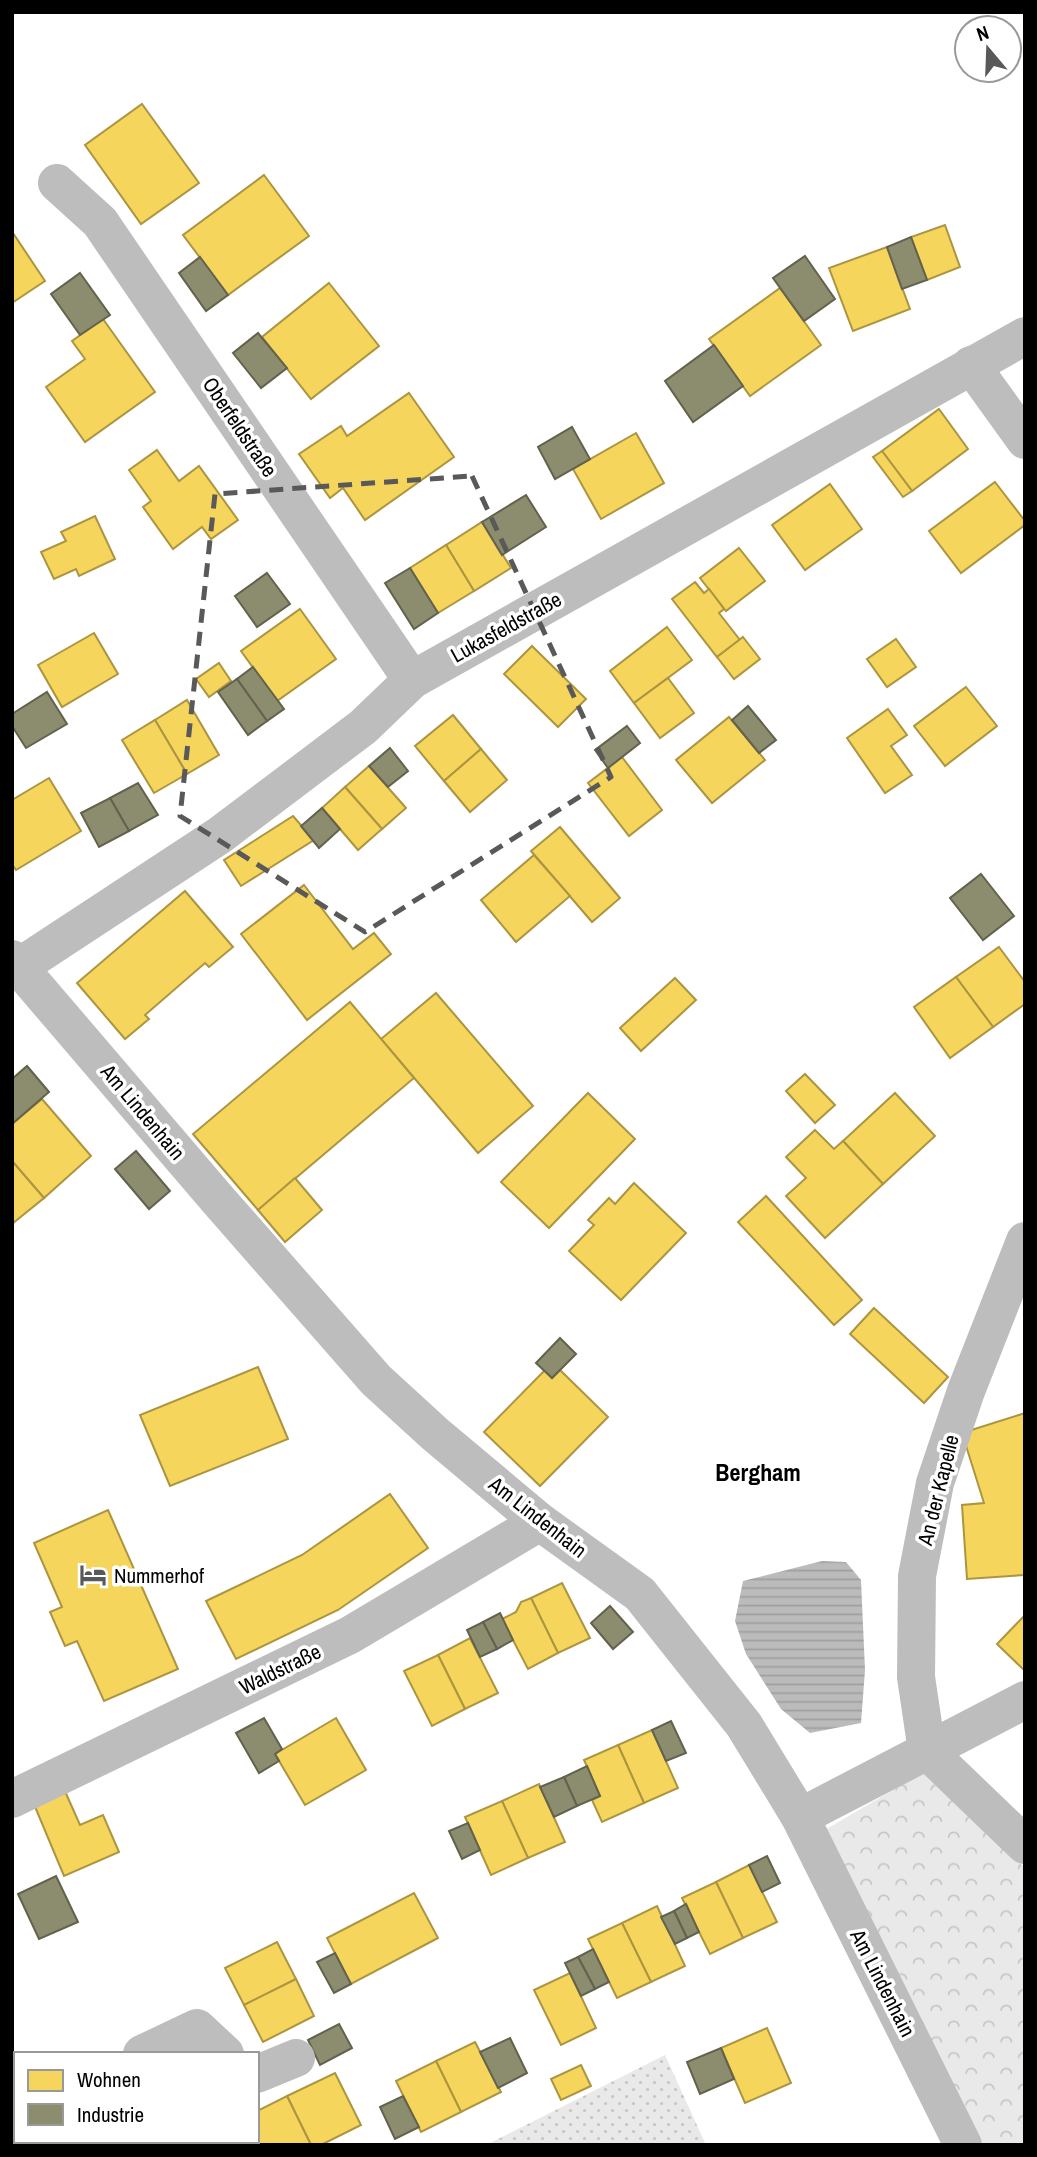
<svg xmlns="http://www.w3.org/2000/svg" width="1037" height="2157" font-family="'Archivo Narrow',sans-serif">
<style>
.grass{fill:url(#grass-dots)}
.park{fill:url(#park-crowns)}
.water{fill:url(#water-rules)}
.homes{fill:#f6d55c;stroke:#ac9540;stroke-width:2}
.industry{fill:#8c8c6e;stroke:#62624d;stroke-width:2}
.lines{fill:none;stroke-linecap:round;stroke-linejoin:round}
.minor{stroke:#bdbdbd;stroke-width:38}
.marked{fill:none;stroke:#595959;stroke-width:5;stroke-dasharray:14 9;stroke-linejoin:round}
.labels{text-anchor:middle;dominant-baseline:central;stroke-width:7;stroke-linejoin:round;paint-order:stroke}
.street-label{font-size:21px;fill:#000;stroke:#fff}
.poi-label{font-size:21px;fill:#000;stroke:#fff;text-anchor:start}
.quarter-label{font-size:24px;font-weight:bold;fill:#000;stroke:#fff}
</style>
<defs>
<pattern id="grass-dots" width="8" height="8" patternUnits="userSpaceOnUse" patternTransform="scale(1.75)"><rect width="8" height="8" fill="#e9e9e9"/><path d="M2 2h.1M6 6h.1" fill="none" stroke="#c6c6c6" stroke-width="1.8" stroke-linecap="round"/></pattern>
<pattern id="park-crowns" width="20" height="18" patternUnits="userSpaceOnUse" patternTransform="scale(1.75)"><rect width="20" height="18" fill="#e9e9e9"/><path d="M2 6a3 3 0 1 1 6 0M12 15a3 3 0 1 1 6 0" fill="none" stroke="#c6c6c6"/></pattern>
<pattern id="water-rules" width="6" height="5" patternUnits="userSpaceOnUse" patternTransform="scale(1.75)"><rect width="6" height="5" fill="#bbb"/><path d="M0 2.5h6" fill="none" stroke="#9f9f9f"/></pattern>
</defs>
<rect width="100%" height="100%" fill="#fff"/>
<path class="grass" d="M 665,2055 L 706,2145 L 486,2145 Z"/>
<path class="park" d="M 922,1773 L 1025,1868 L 1025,2145 L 981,2145 L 823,1831 Z"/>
<path class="water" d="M 822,1561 L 846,1562 L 861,1580 L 865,1670 L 861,1723 L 810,1733 L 781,1709 L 746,1654 L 735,1621 L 743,1581 Z"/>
<g class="homes">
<path d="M 142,104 L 199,183 L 141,224 L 85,145 Z"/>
<path d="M 264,175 L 309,236 L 228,295 L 183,235 Z"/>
<path d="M 945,225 L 960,267 L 927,280 L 911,237 Z"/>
<path d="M 13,233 L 45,281 L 12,303 L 12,234 Z"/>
<path d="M 887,247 L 910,309 L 853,331 L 829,268 Z"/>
<path d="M 329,283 L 379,346 L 311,399 L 262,337 Z"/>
<path d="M 780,288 L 821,345 L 750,396 L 709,339 Z"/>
<path d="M 103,319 L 155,392 L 85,442 L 46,387 L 85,359 L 72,341 Z"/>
<path d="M 409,393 L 454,457 L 365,520 L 343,488 L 330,498 L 299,454 L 341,426 L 347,436 Z"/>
<path d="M 939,409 L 968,449 L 912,491 L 882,451 Z"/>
<path d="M 636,433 L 664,483 L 601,519 L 573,469 Z"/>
<path d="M 157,450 L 179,481 L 199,466 L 238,520 L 211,539 L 202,527 L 173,549 L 143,507 L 151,501 L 129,470 Z"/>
<path d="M 882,451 L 912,491 L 903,497 L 873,457 Z"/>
<path d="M 995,482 L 1025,521 L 1025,525 L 961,573 L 929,531 Z"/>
<path d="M 830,484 L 862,529 L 805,570 L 772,525 Z"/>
<path d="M 95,516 L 115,559 L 79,576 L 76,569 L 54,579 L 41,552 L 66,541 L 61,532 Z"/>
<path d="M 482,522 L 511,568 L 474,591 L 446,545 Z"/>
<path d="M 446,545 L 474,591 L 438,613 L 410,568 Z"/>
<path d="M 739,548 L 765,581 L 726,611 L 700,578 Z"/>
<path d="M 695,582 L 704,593 L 709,589 L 724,609 L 719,613 L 740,640 L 717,657 L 672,599 Z"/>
<path d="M 300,609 L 336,659 L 277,701 L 241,651 Z"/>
<path d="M 667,627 L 692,660 L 634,703 L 610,671 Z"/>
<path d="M 94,633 L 118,674 L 62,707 L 38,665 Z"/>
<path d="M 743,637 L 760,659 L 734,679 L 717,657 Z"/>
<path d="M 896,639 L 916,667 L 887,687 L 867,659 Z"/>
<path d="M 532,646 L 586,699 L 558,727 L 504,674 Z"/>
<path d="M 219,663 L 231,681 L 209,697 L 196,679 Z"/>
<path d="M 668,678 L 694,713 L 660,738 L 634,703 Z"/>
<path d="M 966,687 L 997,726 L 945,766 L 914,726 Z"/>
<path d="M 187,700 L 219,755 L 187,774 L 155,720 Z"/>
<path d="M 888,709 L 907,735 L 891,746 L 912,775 L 885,793 L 847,738 Z"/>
<path d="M 453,715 L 481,749 L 444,781 L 415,746 Z"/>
<path d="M 729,717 L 765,760 L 712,803 L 676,760 Z"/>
<path d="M 155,720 L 187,774 L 154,793 L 122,740 Z"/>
<path d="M 481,749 L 507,780 L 470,812 L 444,781 Z"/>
<path d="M 622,757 L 662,810 L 629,836 L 588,783 Z"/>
<path d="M 369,766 L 406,808 L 382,829 L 345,787 Z"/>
<path d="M 49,778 L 81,831 L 16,870 L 12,864 L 12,800 Z"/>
<path d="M 345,787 L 382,829 L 358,850 L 322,808 Z"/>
<path d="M 293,816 L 314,840 L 241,886 L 224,860 Z"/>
<path d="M 560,827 L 620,898 L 592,922 L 531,851 Z"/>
<path d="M 534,855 L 570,896 L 516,942 L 481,900 Z"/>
<path d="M 304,885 L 353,949 L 374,933 L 391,954 L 307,1020 L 241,934 Z"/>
<path d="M 185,891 L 233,947 L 209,967 L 205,963 L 145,1015 L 149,1019 L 125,1039 L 77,983 Z"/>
<path d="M 999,947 L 1025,982 L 1025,1004 L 993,1027 L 956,977 Z"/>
<path d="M 956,977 L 993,1027 L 950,1058 L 914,1007 Z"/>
<path d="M 675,978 L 696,1000 L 641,1051 L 620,1028 Z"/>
<path d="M 436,993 L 533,1106 L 478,1153 L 381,1039 Z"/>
<path d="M 350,1002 L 414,1078 L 258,1210 L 193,1134 Z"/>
<path d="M 805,1074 L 835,1105 L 815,1123 L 786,1091 Z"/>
<path d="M 588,1093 L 635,1139 L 549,1228 L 501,1182 Z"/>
<path d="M 895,1093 L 935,1136 L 883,1184 L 843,1141 Z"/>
<path d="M 42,1099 L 91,1156 L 44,1198 L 12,1161 L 12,1124 Z"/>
<path d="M 815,1130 L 834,1149 L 843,1141 L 883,1184 L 825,1238 L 786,1196 L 806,1178 L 786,1157 Z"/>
<path d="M 12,1161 L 44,1198 L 12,1224 Z"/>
<path d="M 295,1178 L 322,1210 L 285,1242 L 258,1210 Z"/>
<path d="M 634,1183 L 686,1233 L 621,1300 L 569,1251 L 594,1225 L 588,1220 L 609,1198 L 615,1204 Z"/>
<path d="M 766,1196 L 862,1300 L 834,1325 L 738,1222 Z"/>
<path d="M 874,1308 L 948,1377 L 924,1403 L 850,1334 Z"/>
<path d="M 258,1367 L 288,1439 L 170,1486 L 140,1415 Z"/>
<path d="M 545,1370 L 552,1378 L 560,1370 L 608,1417 L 540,1486 L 484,1432 Z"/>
<path d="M 1025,1413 L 1025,1575 L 967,1579 L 962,1505 L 984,1503 L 962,1433 Z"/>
<path d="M 390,1494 L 428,1548 L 338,1610 L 236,1659 L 206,1601 L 302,1555 Z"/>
<path d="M 108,1510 L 178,1669 L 104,1701 L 77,1641 L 65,1646 L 50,1612 L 62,1607 L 34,1543 Z"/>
<path d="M 562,1583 L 590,1638 L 558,1653 L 531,1598 Z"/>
<path d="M 531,1598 L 558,1653 L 528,1669 L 502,1619 L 516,1612 L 521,1602 Z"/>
<path d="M 1025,1615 L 1025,1671 L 997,1644 Z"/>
<path d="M 470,1638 L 498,1693 L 465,1709 L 438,1655 Z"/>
<path d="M 438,1655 L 465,1709 L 432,1726 L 404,1671 Z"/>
<path d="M 336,1718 L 366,1770 L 305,1805 L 275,1754 Z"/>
<path d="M 652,1730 L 678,1788 L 644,1803 L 618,1745 Z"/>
<path d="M 618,1745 L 644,1803 L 602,1822 L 592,1800 L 600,1796 L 584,1760 Z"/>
<path d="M 539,1784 L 565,1842 L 528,1858 L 502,1801 Z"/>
<path d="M 64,1789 L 80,1825 L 103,1815 L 119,1852 L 64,1876 L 33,1802 Z"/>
<path d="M 502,1801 L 528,1858 L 491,1875 L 465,1817 Z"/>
<path d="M 749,1865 L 777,1922 L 743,1938 L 716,1882 Z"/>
<path d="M 716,1882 L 743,1938 L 710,1954 L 682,1898 Z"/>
<path d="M 414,1893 L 438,1938 L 351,1984 L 327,1938 Z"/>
<path d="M 657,1906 L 685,1966 L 651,1982 L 622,1923 Z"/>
<path d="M 622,1923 L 651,1982 L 617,1998 L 588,1939 Z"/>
<path d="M 277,1942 L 296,1979 L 244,2005 L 225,1968 Z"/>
<path d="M 570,1973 L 596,2028 L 561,2045 L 534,1990 Z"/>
<path d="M 296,1979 L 314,2016 L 263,2042 L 244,2005 Z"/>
<path d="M 767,2028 L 791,2083 L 745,2103 L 721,2048 Z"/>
<path d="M 475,2042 L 501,2092 L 461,2112 L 436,2061 Z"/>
<path d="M 436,2061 L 461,2112 L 421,2132 L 396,2081 Z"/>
<path d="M 581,2065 L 591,2086 L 561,2100 L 551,2079 Z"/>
<path d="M 335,2073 L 361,2125 L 321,2145 L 311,2145 L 287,2096 Z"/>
<path d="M 287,2096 L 311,2145 L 250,2145 L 248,2141 L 257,2141 L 257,2111 Z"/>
<path d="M 119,2141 L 180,2141 L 182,2145 L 120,2145 Z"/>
</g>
<g class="industry">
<path d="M 911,237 L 927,280 L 902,289 L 887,247 Z"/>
<path d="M 805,256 L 835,299 L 804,321 L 773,278 Z"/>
<path d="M 200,257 L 228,295 L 206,311 L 179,273 Z"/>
<path d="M 80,273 L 110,315 L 80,335 L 51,294 Z"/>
<path d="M 258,333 L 287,368 L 261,388 L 233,353 Z"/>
<path d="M 714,345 L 743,386 L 693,422 L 665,381 Z"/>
<path d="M 572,427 L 590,459 L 555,479 L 538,447 Z"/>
<path d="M 526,495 L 546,527 L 502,555 L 482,522 Z"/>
<path d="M 410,568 L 438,613 L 414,629 L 385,583 Z"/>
<path d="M 267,573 L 290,604 L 257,627 L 235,596 Z"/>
<path d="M 253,667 L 284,709 L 267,721 L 237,679 Z"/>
<path d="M 237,679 L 267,721 L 248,735 L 218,692 Z"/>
<path d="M 47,692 L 67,724 L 26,748 L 12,726 L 12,714 Z"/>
<path d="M 748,706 L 776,740 L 759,753 L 732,720 Z"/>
<path d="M 627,726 L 640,743 L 608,768 L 595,750 Z"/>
<path d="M 390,748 L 408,771 L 388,787 L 369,766 Z"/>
<path d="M 138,783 L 158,815 L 129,831 L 110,798 Z"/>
<path d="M 110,798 L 129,831 L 99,847 L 81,813 Z"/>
<path d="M 322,808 L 340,829 L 319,848 L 301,826 Z"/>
<path d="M 981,874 L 1014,916 L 983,940 L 950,898 Z"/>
<path d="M 27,1066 L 49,1092 L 12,1124 L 12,1079 Z"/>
<path d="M 136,1151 L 170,1191 L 149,1209 L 115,1169 Z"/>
<path d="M 560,1338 L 576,1354 L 552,1378 L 536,1363 Z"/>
<path d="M 610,1606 L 633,1632 L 613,1649 L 591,1623 Z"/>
<path d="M 500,1613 L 513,1640 L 497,1649 L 483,1622 Z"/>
<path d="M 483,1622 L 497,1649 L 480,1657 L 467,1630 Z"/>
<path d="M 264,1718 L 282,1749 L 275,1754 L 279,1761 L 259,1773 L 236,1733 Z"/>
<path d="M 671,1721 L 686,1753 L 666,1761 L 652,1730 Z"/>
<path d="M 587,1766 L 600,1796 L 577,1806 L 564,1777 Z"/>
<path d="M 564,1777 L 577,1806 L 554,1817 L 540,1787 Z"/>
<path d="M 468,1823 L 480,1850 L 462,1859 L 449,1831 Z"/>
<path d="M 767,1856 L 780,1883 L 762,1892 L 749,1865 Z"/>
<path d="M 56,1876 L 78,1922 L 39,1939 L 18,1894 Z"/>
<path d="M 686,1904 L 699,1932 L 687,1938 L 674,1911 Z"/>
<path d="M 674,1911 L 687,1938 L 675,1944 L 661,1917 Z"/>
<path d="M 593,1949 L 609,1982 L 595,1989 L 578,1957 Z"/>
<path d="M 335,1953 L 351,1984 L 334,1993 L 317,1962 Z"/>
<path d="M 578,1957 L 595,1989 L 581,1996 L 565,1963 Z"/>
<path d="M 339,2024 L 352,2048 L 320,2065 L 308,2040 Z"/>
<path d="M 510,2038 L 527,2073 L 498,2088 L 480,2052 Z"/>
<path d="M 721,2048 L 734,2079 L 700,2094 L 687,2062 Z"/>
<path d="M 403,2096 L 419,2127 L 395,2139 L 380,2107 Z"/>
<path d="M 42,2141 L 94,2141 L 95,2143 L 44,2145 Z"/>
</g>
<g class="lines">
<g class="minor">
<path d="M 57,183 L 100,222 L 412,680"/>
<path d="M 971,365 L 1025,440"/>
<path d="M 12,959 L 219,1201 L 376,1380 L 435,1434 L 540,1522 L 640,1594 L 744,1725 L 800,1817 L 963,2145"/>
<path d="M 19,967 L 220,835 L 363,727 L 412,680 L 1025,336"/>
<path d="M 1025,1241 L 966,1391 L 935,1483 L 917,1576 L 916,1677 L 927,1751 L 1025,1845"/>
<path d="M 12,1799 L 350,1635 L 540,1522"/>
<path d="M 800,1817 L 1025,1700"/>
<path d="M 142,2054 L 197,2028 L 225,2054"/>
<path d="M 257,2074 L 296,2058"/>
<path d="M 12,2116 L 16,2114"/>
</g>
</g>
<path class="marked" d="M 472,476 L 611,777 L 365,932 L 180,816 L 215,494 Z"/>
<defs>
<g id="hotel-bare" transform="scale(2.1)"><path d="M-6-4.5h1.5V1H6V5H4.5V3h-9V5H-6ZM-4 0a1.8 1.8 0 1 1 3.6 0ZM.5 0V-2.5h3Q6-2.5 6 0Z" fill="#595959" stroke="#fff" stroke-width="2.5" paint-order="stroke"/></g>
</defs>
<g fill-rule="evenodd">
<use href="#hotel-bare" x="93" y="1575"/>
</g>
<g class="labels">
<g class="street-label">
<text transform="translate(240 427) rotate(56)">Oberfeldstraße</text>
<text transform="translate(506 627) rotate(-29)">Lukasfeldstraße</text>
<text transform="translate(143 1112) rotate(50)">Am Lindenhain</text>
<text transform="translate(938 1490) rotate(-76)">An der Kapelle</text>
<text transform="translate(538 1517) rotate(38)">Am Lindenhain</text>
<text transform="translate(280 1669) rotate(-26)">Waldstraße</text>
<text transform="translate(883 1983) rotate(63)">Am Lindenhain</text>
</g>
<g class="poi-label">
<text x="114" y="1575">Nummerhof</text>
</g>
<g class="quarter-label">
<text x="758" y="1472">Bergham</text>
</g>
</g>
<rect width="1037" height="2157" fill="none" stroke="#000000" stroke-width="28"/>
<rect x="14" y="2052" width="245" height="91" fill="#ffffff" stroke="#999999" stroke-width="2"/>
<rect x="28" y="2070" width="35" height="21" fill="#f6d55c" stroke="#999999" stroke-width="2"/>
<text x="77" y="2087" font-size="21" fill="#000000">Wohnen</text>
<rect x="28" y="2104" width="35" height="21" fill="#8c8c6e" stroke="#999999" stroke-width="2"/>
<text x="77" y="2122" font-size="21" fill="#000000">Industrie</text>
<g transform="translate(988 49) rotate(341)"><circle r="33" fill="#ffffff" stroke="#999999" stroke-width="2"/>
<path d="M0-5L12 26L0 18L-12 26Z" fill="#595959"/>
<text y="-10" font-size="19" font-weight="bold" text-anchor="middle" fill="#000000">N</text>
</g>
</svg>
